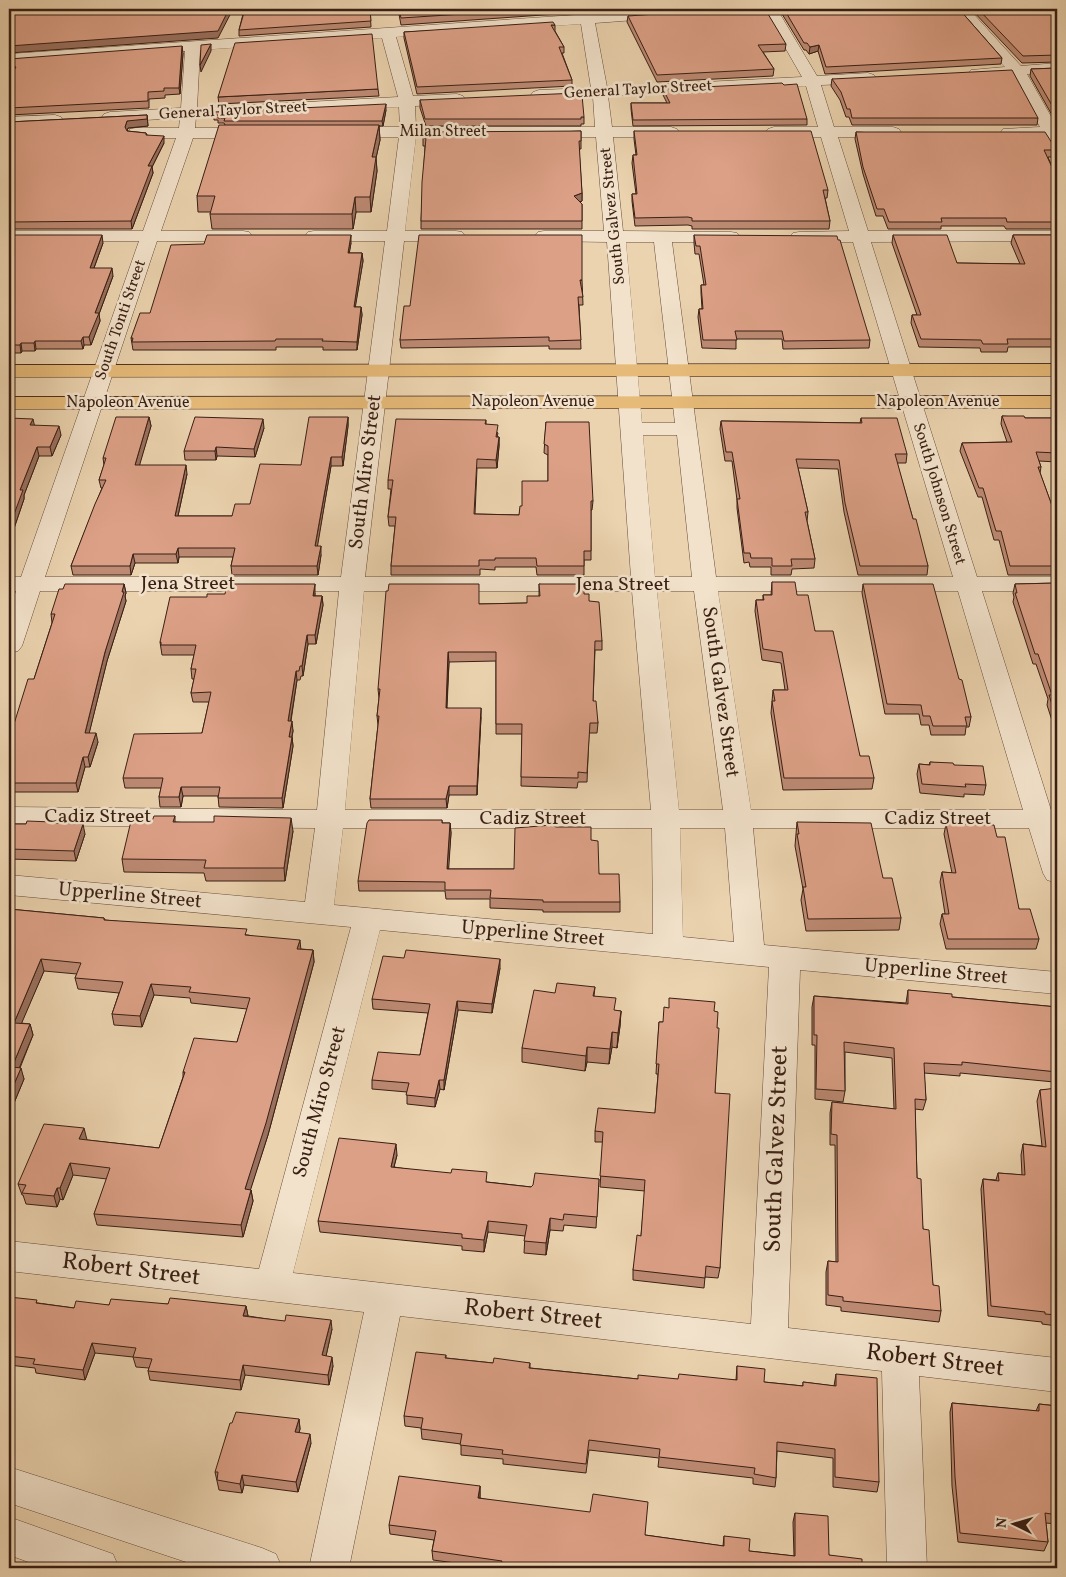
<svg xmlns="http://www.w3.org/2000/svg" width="1066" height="1577" font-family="Vollkorn,serif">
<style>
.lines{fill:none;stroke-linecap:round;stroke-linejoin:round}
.minor-casing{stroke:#664c3b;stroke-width:1}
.major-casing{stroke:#391f14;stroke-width:1}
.minor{fill:#f2e2cb;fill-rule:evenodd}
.major{fill:#e6ba78;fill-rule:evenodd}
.wall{fill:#bd8a73;stroke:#391f14}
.shaded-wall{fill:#9a705e;stroke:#391f14}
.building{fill:#dca086;stroke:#391f14}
.labels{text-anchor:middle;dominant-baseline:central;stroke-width:5;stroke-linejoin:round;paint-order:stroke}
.far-street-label{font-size:16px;fill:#391f14;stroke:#f2e2cb}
.street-label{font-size:20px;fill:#391f14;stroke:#f2e2cb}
.near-street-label{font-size:24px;fill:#391f14;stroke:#f2e2cb}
</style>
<rect width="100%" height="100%" fill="#ebd3af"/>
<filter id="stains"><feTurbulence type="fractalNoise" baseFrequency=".004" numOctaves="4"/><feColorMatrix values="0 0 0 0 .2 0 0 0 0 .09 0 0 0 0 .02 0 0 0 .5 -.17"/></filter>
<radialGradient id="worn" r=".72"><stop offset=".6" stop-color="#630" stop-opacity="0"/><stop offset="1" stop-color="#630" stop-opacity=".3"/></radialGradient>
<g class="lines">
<g class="minor-casing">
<g id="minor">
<path d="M 569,9 L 585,9 L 591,14 L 670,9 L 736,9 L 734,12 L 729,13 L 595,23 L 607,87 L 802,77 L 763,9 L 777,9 L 817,76 L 868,73 L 874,75 L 876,78 L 874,81 L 868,83 L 821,85 L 834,127 L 893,127 L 899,129 L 901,132 L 899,135 L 893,137 L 838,137 L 868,231 L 1057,231 L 1057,241 L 871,242 L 977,577 L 1057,577 L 1057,591 L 982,591 L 1051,810 L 1057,810 L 1057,883 L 1047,880 L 1043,873 L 1029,828 L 753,828 L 764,945 L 1057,972 L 1057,994 L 800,970 L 788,1328 L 1057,1358 L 1057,1392 L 919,1376 L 927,1568 L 887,1568 L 882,1371 L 400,1316 L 349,1568 L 309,1568 L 364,1312 L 9,1271 L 9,1241 L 259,1269 L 351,927 L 9,895 L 9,875 L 305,902 L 315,828 L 9,825 L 9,807 L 317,810 L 339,591 L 40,591 L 22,646 L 18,651 L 9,653 L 9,612 L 16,591 L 9,591 L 9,577 L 21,577 L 139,241 L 9,241 L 9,231 L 143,231 L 176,138 L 136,138 L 130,137 L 128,133 L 130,129 L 136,128 L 179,128 L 180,118 L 110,122 L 104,120 L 102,117 L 104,114 L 110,112 L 181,108 L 185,51 L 9,64 L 9,54 L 575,15 ZM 581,24 L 591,88 L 539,90 L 533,92 L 531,95 L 533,98 L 539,100 L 593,97 L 595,127 L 416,127 L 415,106 L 457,104 L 463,102 L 465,99 L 463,96 L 457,94 L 413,96 L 396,37 ZM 382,38 L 398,97 L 197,108 L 200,50 ZM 806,86 L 818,127 L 774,127 L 768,129 L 766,132 L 768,135 L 774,137 L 821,137 L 849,231 L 799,232 L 793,233 L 790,237 L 793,241 L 799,242 L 853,242 L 953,577 L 716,577 L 672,242 L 731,242 L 737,241 L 740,237 L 737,233 L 731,232 L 623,231 L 613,137 L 671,137 L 677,135 L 679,132 L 677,129 L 671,127 L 612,127 L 608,96 ZM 399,107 L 400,127 L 341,127 L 335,129 L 333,132 L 335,135 L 341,137 L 399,137 L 387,231 L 314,231 L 308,232 L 305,236 L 308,240 L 314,241 L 385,241 L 341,577 L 45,577 L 157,241 L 243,241 L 249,240 L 252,236 L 249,232 L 243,231 L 161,231 L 193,138 L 253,138 L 259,137 L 261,133 L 259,129 L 253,128 L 195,128 L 196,117 ZM 416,137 L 596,137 L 604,231 L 544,231 L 538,232 L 535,236 L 538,240 L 544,241 L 607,242 L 631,577 L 365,577 L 404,241 L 456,241 L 462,240 L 465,236 L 462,232 L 456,231 L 405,231 ZM 626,242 L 654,242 L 675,423 L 642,423 ZM 643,435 L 677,435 L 692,577 L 655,577 ZM 364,591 L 632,591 L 651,810 L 345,810 ZM 657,591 L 694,591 L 723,810 L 679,810 ZM 718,591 L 958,591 L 1023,810 L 751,810 ZM 343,828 L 652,828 L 653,934 L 334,905 ZM 680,828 L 725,828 L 734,942 L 683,937 ZM 380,930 L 769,967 L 751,1324 L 293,1273 Z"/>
<path d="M 954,9 L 969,9 L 1021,66 L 1057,63 L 1057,73 L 1027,74 L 1057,127 L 1057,149 L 1051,148 L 1045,137 L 1003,135 L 1001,132 L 1003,129 L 1040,127 L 1012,75 L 971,76 L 968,73 L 971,70 L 1005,67 Z"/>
<path d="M 55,115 L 61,117 L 63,120 L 61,123 L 9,127 L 9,117 Z"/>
<path d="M 9,1467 L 262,1548 L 276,1554 L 282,1568 L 204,1568 L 9,1503 Z"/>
<path d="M 9,1517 L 113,1554 L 119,1568 L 45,1568 L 9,1555 Z"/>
</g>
</g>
<g class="major-casing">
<g id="major">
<path d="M 1057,364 L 1057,376 L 9,377 L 9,365 Z"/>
<path d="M 1057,396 L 1057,408 L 9,409 L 9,397 Z"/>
</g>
</g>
<use href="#minor" class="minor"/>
<use href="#major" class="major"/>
</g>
<g class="wall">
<path d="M 240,9 L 370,9 L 371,27 L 239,36 L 239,30 L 244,10 Z"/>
<path d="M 398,9 L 571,9 L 571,13 L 401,25 Z"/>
<path d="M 587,9 L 644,9 L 605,11 L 602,9 L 590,11 Z"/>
<path d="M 779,9 L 959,9 L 1002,58 L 1001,64 L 825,74 L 818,51 L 809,54 L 806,50 L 804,50 Z"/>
<path d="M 971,9 L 1057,9 L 1057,62 L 1022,63 Z"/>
<path d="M 628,16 L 786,44 L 785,51 L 763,52 L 774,69 L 773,76 L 657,82 L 627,22 Z"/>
<path d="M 555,25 L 555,31 L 564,47 L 564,53 L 562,53 L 572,80 L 572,86 L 417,94 L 404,38 L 404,32 Z"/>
<path d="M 183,53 L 180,94 L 165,95 L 165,98 L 149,99 L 149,108 L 9,115 L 9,79 L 13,71 L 9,69 L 9,59 Z"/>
<path d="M 1057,68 L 1057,124 L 1030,76 L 1031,69 Z"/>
<path d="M 832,79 L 1038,118 L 1037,125 L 852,125 L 849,117 L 846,117 L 840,100 L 831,86 Z"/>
<path d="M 378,89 L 379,96 L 219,104 L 218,97 Z"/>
<path d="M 663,89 L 807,119 L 807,125 L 633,126 L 631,109 L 631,103 L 667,103 L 663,95 Z"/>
<path d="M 420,100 L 584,117 L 584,124 L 581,124 L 581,126 L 426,126 L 420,108 Z"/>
<path d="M 386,110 L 383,126 L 379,126 L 380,140 L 376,158 L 377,171 L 371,212 L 356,212 L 353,229 L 212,229 L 210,214 L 211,212 L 198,212 L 197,196 L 225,125 L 224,123 L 218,123 L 218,120 L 214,120 L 214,115 Z"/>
<path d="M 147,115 L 148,126 L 128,128 L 127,131 L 146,133 L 147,135 L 164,143 L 152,167 L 153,173 L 132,229 L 9,229 L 9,122 Z"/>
<path d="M 581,131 L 581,149 L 579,149 L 582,193 L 582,201 L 580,202 L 582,204 L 582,229 L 421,229 L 421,221 L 425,146 L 423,146 L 423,138 Z"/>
<path d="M 634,131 L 828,190 L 827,198 L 825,198 L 830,221 L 829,229 L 692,229 L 692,226 L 688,225 L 635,226 L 632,201 L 632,194 L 636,194 L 632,163 L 633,155 L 636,155 L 634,139 Z"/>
<path d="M 856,132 L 1052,143 L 1057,150 L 1057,157 L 1048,157 L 1057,178 L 1057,229 L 1006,229 L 1004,226 L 941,226 L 941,229 L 888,229 L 883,216 L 876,216 L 863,174 L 855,139 Z"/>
<path d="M 9,235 L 103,243 L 94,268 L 113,276 L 99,314 L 100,321 L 91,345 L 84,345 L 83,349 L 36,349 L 35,351 L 22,351 L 21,353 L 9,353 Z"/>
<path d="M 694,235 L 870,340 L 869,348 L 783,349 L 782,339 L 736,339 L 736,349 L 702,348 L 698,317 L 699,309 L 702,309 L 701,293 L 701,285 L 704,285 L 699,254 L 695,254 L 694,243 Z"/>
<path d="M 893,235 L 957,263 L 1020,264 L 1011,243 L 1013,235 L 1057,235 L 1057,347 L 1008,347 L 1007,352 L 981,352 L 980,348 L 919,347 L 911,323 L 912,315 L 917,315 L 892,243 Z"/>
<path d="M 351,243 L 349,253 L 362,253 L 363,261 L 355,307 L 361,307 L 362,315 L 357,350 L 323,350 L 323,347 L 276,347 L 276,350 L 133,350 L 131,338 L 150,313 Z"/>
<path d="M 582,280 L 583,305 L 579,305 L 581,349 L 549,349 L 549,346 L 401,348 L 400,340 L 410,306 Z"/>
<path d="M 1002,416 L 1025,418 L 1057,418 L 1057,462 L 1039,461 L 1041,467 L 1040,473 L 1055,514 L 1057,514 L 1057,575 L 1008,575 L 999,540 L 994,540 L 982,497 L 978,497 L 960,451 L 962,443 L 1007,442 L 1001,424 Z"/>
<path d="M 149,417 L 151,426 L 139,465 L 187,474 L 178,516 L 232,516 L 250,504 L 301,465 L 348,417 L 348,426 L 343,466 L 331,466 L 317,546 L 321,555 L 318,575 L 232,575 L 231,566 L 233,557 L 179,557 L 178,563 L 135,563 L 131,575 L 73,575 L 71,566 L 102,488 L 101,488 L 99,480 L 104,465 L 103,458 Z"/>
<path d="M 861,418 L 907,454 L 906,463 L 897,463 L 913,519 L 928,566 L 927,575 L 858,575 L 844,512 L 838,469 L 798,468 L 808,512 L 807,521 L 815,559 L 814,568 L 792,569 L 791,575 L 771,575 L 771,567 L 750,567 L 749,562 L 744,563 L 737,508 L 737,500 L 732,461 L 725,461 L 720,429 L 721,421 L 860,423 Z"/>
<path d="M 486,420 L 486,424 L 498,433 L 497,437 L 499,437 L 499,446 L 497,468 L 477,468 L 475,514 L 519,515 L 522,506 L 548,481 L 548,455 L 544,453 L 546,422 L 593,501 L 592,510 L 591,510 L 591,560 L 584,560 L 584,575 L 537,575 L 536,567 L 495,567 L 495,570 L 480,569 L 480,575 L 391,575 L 391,566 L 395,526 L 389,526 L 388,517 L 391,489 L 388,489 L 388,480 Z"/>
<path d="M 34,425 L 61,435 L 52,456 L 39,456 L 24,495 L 24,499 L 9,543 Z"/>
<path d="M 264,428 L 255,457 L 217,456 L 216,460 L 185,460 L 184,451 Z"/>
<path d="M 772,582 L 797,595 L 815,631 L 860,756 L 874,778 L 872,789 L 783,790 L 771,713 L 773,690 L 785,690 L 781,663 L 762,660 L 755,611 L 756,600 L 763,600 L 763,595 L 771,595 Z"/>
<path d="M 1057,583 L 1057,736 L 1047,705 L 1048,699 L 1036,664 L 1033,664 L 1013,602 L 1014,597 L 1013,593 L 1015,584 Z"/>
<path d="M 124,584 L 126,593 L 125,596 L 126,601 L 107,661 L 89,733 L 98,742 L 90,767 L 85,767 L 78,792 L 9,792 L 9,773 L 11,765 L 9,765 L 9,740 L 34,679 L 52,623 L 51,614 Z"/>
<path d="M 539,584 L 584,594 L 589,601 L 602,641 L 602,650 L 595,650 L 593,701 L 598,723 L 597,733 L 589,733 L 587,782 L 578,782 L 577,788 L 521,786 L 522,734 L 496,734 L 496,661 L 449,662 L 447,708 L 481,717 L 477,795 L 449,795 L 447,808 L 371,808 L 370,799 L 378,725 L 377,716 L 379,698 L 378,689 L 479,604 L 527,603 L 539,596 Z"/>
<path d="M 863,584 L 959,679 L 971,717 L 969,727 L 966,727 L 965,735 L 931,735 L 929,725 L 921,725 L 919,714 L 885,714 L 862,593 Z"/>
<path d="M 315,593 L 315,596 L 322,596 L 323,605 L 316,644 L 308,644 L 303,676 L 301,676 L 300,680 L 297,680 L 291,721 L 293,731 L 292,737 L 293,746 L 283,808 L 219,807 L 218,796 L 183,796 L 181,807 L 160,807 L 159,797 L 161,788 L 125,788 L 123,778 L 202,733 L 209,702 L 193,702 L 191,693 L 194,679 L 192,679 L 191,669 L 194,655 L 162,655 L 160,642 L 207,597 Z"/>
<path d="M 930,762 L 954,765 L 986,785 L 984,795 L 964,794 L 964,797 L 920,793 L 917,774 L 919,764 L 929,765 Z"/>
<path d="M 175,816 L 175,822 L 293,831 L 285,881 L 206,881 L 204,873 L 124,872 L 122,859 L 152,821 Z"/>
<path d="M 442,820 L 442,823 L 450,823 L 451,833 L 448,869 L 514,869 L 556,827 L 591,840 L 599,874 L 620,902 L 620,912 L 543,912 L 543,910 L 490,908 L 490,899 L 446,899 L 445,891 L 359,891 L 358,881 Z"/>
<path d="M 797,822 L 883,878 L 901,918 L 899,930 L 806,931 L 801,900 L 803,889 L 795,846 Z"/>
<path d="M 9,824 L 26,824 L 85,834 L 76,861 L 9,859 Z"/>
<path d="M 946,824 L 997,837 L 1019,909 L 1039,939 L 1036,949 L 946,949 L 940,924 L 942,914 L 945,914 L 940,882 L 942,872 L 952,873 L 944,834 Z"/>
<path d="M 9,909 L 104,918 L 105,920 L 248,935 L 301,949 L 313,950 L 314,962 L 268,1135 L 250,1190 L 251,1190 L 253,1201 L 243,1237 L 97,1225 L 94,1214 L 107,1179 L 73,1175 L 63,1200 L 60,1199 L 57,1207 L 26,1204 L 23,1195 L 22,1195 L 18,1184 L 87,1140 L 159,1148 L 183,1077 L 183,1072 L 237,1042 L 247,1009 L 191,1003 L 190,998 L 154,995 L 142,1027 L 114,1025 L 112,1014 L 119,993 L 78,989 L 75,978 L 77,974 L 44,971 L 21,1023 L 30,1024 L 33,1035 L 20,1068 L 24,1079 L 9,1115 Z"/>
<path d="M 500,968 L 492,1013 L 458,1010 L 444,1090 L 440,1089 L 435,1107 L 407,1104 L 407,1092 L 372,1089 L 372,1080 L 420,1055 L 428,1013 L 373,1009 L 372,999 Z"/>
<path d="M 595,987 L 594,996 L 615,1011 L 621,1011 L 620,1026 L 617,1048 L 612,1047 L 609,1064 L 587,1062 L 585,1071 L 522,1062 L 522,1048 L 555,993 Z"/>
<path d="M 908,990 L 952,997 L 1057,1007 L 1057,1326 L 1042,1324 L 1042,1322 L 988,1316 L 981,1189 L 983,1179 L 996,1180 L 998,1173 L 1022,1175 L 1021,1155 L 1023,1144 L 1042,1146 L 1037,1101 L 1040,1090 L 1055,1089 L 1054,1082 L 960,1073 L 960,1076 L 924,1073 L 926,1100 L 923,1110 L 915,1109 L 917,1178 L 923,1229 L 933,1285 L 941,1311 L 939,1322 L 841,1311 L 841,1307 L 826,1305 L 826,1272 L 828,1261 L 836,1262 L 835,1145 L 830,1145 L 830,1113 L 832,1102 L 894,1109 L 892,1058 L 845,1052 L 845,1091 L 843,1102 L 815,1099 L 815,1045 L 812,1045 L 812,1007 L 814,996 L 906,1003 Z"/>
<path d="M 714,1011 L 715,1093 L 720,1268 L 718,1278 L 705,1277 L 704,1288 L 633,1280 L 633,1270 L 641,1236 L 645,1191 L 600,1187 L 603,1142 L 595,1142 L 595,1131 L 655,1113 L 658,1074 L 656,1074 L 659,1022 L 663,1022 Z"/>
<path d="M 397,1155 L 394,1167 L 487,1182 L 531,1187 L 599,1179 L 596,1228 L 564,1225 L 563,1231 L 550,1230 L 546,1255 L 524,1253 L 525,1236 L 488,1232 L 484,1252 L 462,1250 L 462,1246 L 320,1232 L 318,1221 Z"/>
<path d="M 9,1297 L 38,1303 L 74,1308 L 109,1305 L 168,1304 L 246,1306 L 248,1316 L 332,1329 L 326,1356 L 333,1366 L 329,1385 L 245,1375 L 241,1390 L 150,1380 L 148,1371 L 149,1368 L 136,1367 L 133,1357 L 95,1353 L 85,1380 L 36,1373 L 35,1368 L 9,1365 Z"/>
<path d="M 446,1355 L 446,1358 L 493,1363 L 530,1363 L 530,1368 L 638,1379 L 736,1380 L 737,1366 L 764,1382 L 803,1386 L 803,1382 L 834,1386 L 836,1374 L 879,1482 L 877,1492 L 833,1487 L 833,1458 L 777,1451 L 776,1478 L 775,1487 L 753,1484 L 753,1478 L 658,1467 L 659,1458 L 589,1450 L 586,1473 L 503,1464 L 503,1459 L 461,1455 L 461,1444 L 422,1439 L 421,1428 L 405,1426 L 404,1416 Z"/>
<path d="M 952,1403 L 1036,1411 L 1039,1404 L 1057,1406 L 1057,1524 L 1046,1523 L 1048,1542 L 1044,1551 L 958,1542 L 952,1486 L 950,1412 Z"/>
<path d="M 299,1419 L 300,1429 L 299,1433 L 311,1443 L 298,1492 L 244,1485 L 242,1493 L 219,1490 L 215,1472 Z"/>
<path d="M 480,1486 L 480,1498 L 645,1535 L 723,1546 L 724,1536 L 749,1551 L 794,1556 L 793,1522 L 795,1513 L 829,1555 L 862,1568 L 492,1568 L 433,1560 L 432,1551 L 434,1540 L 390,1534 L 389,1525 Z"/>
</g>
<g class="shaded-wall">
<path d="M 229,9 L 233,9 L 218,38 L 9,53 L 9,46 Z"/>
<path d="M 590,9 L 602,9 L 590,11 Z"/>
<path d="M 211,44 L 211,51 L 201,72 L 200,65 Z"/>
<path d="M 819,45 L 818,51 L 809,54 L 810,47 Z"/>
<path d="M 182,46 L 183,53 L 180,94 L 179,88 Z"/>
<path d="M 386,104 L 386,110 L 383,126 L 382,121 Z"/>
<path d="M 147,115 L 148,126 L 128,128 L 126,134 L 125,127 L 127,121 Z"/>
<path d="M 379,125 L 380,140 L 376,158 L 377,171 L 371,212 L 370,197 L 372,157 Z"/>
<path d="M 164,136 L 164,143 L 152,167 L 153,173 L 132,229 L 131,221 L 148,166 Z"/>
<path d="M 582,193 L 582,201 L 574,204 L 574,196 Z"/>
<path d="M 355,197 L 356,212 L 353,229 L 352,214 Z"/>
<path d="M 102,235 L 103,243 L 91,276 L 90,268 Z"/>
<path d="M 351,235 L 351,243 L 348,261 L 348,253 Z"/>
<path d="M 362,253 L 363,261 L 354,315 L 354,307 Z"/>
<path d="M 112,268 L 113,276 L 99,314 L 100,321 L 91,345 L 89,337 L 95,313 Z"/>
<path d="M 361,307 L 362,315 L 357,350 L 357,342 Z"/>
<path d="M 83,337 L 84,345 L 83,349 L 81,341 Z"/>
<path d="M 35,341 L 36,349 L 35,351 L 34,343 Z"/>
<path d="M 21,343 L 22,351 L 21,353 L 20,345 Z"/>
<path d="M 149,417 L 151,426 L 137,474 L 135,465 Z"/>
<path d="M 348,417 L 348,426 L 343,466 L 342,457 Z"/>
<path d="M 33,419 L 35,428 L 30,425 Z"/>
<path d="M 263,419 L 264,428 L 255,457 L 254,449 Z"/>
<path d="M 59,426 L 61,435 L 52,456 L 50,447 Z"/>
<path d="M 499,437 L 499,446 L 497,468 L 496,460 Z"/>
<path d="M 37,447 L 39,456 L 24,495 L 24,499 L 9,543 L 9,528 L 20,490 Z"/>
<path d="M 216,447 L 217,456 L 216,460 L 215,451 Z"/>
<path d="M 331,457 L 331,466 L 316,555 L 315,546 Z"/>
<path d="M 186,465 L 187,474 L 176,525 L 175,516 Z"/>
<path d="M 321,546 L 321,555 L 318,575 L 317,566 Z"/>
<path d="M 178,548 L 179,557 L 178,563 L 176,554 Z"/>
<path d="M 133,554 L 135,563 L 131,575 L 130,566 Z"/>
<path d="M 124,584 L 126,593 L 125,596 L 126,601 L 107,661 L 87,742 L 85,733 L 105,652 Z"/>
<path d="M 315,584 L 315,593 L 314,605 L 313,596 Z"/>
<path d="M 322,596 L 323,605 L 316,644 L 315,635 Z"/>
<path d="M 307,635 L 308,644 L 303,676 L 302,666 Z"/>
<path d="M 448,652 L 449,662 L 446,717 L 446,708 Z"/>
<path d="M 296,671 L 297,680 L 289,731 L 288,721 Z"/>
<path d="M 481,708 L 481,717 L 477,795 L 477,786 Z"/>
<path d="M 292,721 L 293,731 L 290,746 L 289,737 Z"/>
<path d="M 96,733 L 98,742 L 90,767 L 88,757 Z"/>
<path d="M 292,737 L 293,746 L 283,808 L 282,798 Z"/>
<path d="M 83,757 L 85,767 L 78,792 L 76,783 Z"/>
<path d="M 449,786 L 449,795 L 447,808 L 446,799 Z"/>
<path d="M 181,787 L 183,796 L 181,807 L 179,797 Z"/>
<path d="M 291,818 L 293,831 L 285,881 L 284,868 Z"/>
<path d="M 450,823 L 451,833 L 448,879 L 447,869 Z"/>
<path d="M 83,824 L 85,834 L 76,861 L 74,851 Z"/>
<path d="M 300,940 L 301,951 L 297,949 Z"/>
<path d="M 313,950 L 314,962 L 268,1135 L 247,1201 L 245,1189 Z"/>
<path d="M 41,959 L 44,971 L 17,1034 L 14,1023 Z"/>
<path d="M 500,959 L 500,968 L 492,1013 L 492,1004 Z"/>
<path d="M 151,984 L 154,995 L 142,1027 L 140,1016 Z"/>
<path d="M 457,1001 L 458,1010 L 444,1090 L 444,1080 Z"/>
<path d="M 621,1011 L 620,1026 L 617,1048 L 618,1033 Z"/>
<path d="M 30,1024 L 33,1035 L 15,1078 L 12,1067 Z"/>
<path d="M 612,1032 L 612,1047 L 609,1064 L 610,1049 Z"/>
<path d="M 587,1047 L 587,1062 L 585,1071 L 586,1056 Z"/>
<path d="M 21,1068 L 24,1079 L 9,1115 L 9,1096 Z"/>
<path d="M 439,1080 L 440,1089 L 435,1107 L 435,1098 Z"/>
<path d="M 84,1128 L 87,1140 L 82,1151 L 79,1139 Z"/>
<path d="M 396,1144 L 397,1155 L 391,1178 L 391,1167 Z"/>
<path d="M 70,1163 L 73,1175 L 63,1200 L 60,1188 Z"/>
<path d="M 57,1188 L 60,1199 L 57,1207 L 54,1196 Z"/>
<path d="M 251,1190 L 253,1201 L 243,1237 L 241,1225 Z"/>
<path d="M 550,1218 L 550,1230 L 546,1255 L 546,1243 Z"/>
<path d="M 488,1221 L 488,1232 L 484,1252 L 484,1240 Z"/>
<path d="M 246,1306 L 248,1316 L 243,1316 Z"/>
<path d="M 331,1320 L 332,1329 L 324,1365 L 322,1355 Z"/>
<path d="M 92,1343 L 95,1353 L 85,1380 L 83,1370 Z"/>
<path d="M 332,1357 L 333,1366 L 329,1385 L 328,1375 Z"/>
<path d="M 243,1365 L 245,1375 L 241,1390 L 240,1380 Z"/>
<path d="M 299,1419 L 300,1429 L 296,1442 L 295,1432 Z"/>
<path d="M 310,1434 L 311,1443 L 298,1492 L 296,1482 Z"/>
<path d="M 242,1475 L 244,1485 L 242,1493 L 240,1484 Z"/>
<path d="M 480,1486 L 480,1496 L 478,1507 L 478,1498 Z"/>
</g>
<g class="building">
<path d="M 28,9 L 229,9 L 218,31 L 9,46 L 9,10 Z"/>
<path d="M 245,9 L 370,9 L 371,21 L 239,30 Z"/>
<path d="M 399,9 L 540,9 L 401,18 Z"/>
<path d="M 724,9 L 765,9 L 786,44 L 758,45 L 774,69 L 657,75 L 628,16 Z"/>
<path d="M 784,9 L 959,9 L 1002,58 L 826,67 L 819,45 L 810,47 L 807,43 L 804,43 Z"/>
<path d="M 978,9 L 1057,9 L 1057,55 L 1023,56 Z"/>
<path d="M 553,22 L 555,25 L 551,25 L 564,47 L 559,47 L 572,80 L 417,87 L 404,32 Z"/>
<path d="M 372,34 L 378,89 L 218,97 L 235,43 Z"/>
<path d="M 211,44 L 200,65 L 201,45 Z"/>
<path d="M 182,46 L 179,88 L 164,88 L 164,91 L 148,92 L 148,101 L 9,108 L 9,79 L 16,67 L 9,63 L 9,59 Z"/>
<path d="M 1057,68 L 1057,114 L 1031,69 Z"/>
<path d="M 1012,70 L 1038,118 L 852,118 L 850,109 L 847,109 L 841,92 L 832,79 Z"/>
<path d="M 782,83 L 784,85 L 797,84 L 807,119 L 633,120 L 631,103 L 670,103 L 663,89 Z"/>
<path d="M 577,93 L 578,95 L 582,95 L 584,117 L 581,117 L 581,119 L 425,119 L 420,100 Z"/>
<path d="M 386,104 L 382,121 L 224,121 L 225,118 L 218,118 L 219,115 L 214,115 L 214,112 Z"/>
<path d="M 147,115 L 147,119 L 127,121 L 125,127 L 127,131 L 146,133 L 146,135 L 164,136 L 148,166 L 152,166 L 131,221 L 9,222 L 9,122 Z"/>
<path d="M 219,125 L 379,125 L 372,157 L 376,157 L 370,197 L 355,197 L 352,214 L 210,214 L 215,196 L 197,196 Z"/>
<path d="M 581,131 L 581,141 L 579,141 L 582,193 L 574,196 L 582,204 L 582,221 L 421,221 L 422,182 L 426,138 L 423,138 L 424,132 Z"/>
<path d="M 634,131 L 811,131 L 828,190 L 823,190 L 830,221 L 692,221 L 692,218 L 688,217 L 635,218 L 632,194 L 637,194 L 633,155 L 637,155 Z"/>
<path d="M 856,132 L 1045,132 L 1052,143 L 1057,143 L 1057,150 L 1044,150 L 1057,178 L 1057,222 L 1007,222 L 1006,218 L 941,218 L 942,222 L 889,222 L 884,209 L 877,209 L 863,167 Z"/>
<path d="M 9,235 L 102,235 L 90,268 L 112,268 L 95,313 L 99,313 L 89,337 L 83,337 L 81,341 L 35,341 L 34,343 L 21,343 L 20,345 L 9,345 Z"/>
<path d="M 207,235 L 351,235 L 348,253 L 362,253 L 354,307 L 361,307 L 357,342 L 322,341 L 323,339 L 276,339 L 275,341 L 132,342 L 133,338 L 131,338 L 140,313 L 150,313 L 171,245 L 204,244 Z"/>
<path d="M 419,235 L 582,235 L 582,280 L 580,280 L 583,297 L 578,297 L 581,340 L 549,341 L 549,337 L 400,340 L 404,306 L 410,306 Z"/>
<path d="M 694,235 L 837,236 L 838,240 L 840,240 L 870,340 L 784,341 L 782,331 L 735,331 L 737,340 L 703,340 L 699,309 L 703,309 L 701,285 L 706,285 L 700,246 L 696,246 Z"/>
<path d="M 893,235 L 947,235 L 957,263 L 1025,264 L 1013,235 L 1057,235 L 1057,339 L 1007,339 L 1008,344 L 983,344 L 981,340 L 921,339 L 912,315 L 921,315 Z"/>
<path d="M 1002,416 L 1024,416 L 1025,418 L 1057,418 L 1057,453 L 1036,452 L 1041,467 L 1038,467 L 1055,514 L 1057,514 L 1057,566 L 1010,566 L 1001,531 L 996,531 L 983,488 L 979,488 L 962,443 L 1012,442 Z"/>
<path d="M 116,417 L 149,417 L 135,465 L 186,465 L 175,516 L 232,516 L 235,504 L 250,504 L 260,464 L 301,465 L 309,417 L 348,417 L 342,457 L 331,457 L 315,546 L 321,546 L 317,566 L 231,566 L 235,548 L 178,548 L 176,554 L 133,554 L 130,566 L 71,566 L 95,504 L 106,480 L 99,480 L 106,458 L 103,458 Z"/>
<path d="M 195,417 L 263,419 L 254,449 L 216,447 L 215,451 L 184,451 Z"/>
<path d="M 9,418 L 33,419 L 30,425 L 59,426 L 50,447 L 37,447 L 20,490 L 23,490 L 9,528 Z"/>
<path d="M 861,418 L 897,418 L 907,454 L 895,454 L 913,519 L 916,519 L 928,566 L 860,566 L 845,503 L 839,460 L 796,459 L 808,512 L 805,512 L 815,559 L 791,559 L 792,566 L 772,566 L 772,558 L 751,558 L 750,553 L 744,553 L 737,499 L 740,499 L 732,452 L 726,452 L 721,421 L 862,423 Z"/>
<path d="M 396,419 L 486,420 L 485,424 L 498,425 L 496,437 L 499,437 L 496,460 L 477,459 L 474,514 L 519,515 L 520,506 L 522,506 L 522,481 L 548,481 L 548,446 L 544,444 L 546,422 L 589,422 L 593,501 L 591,501 L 591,551 L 584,551 L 584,566 L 537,566 L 536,558 L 495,558 L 495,560 L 479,560 L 479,566 L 391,566 L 396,517 L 388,517 L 393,480 L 388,480 Z"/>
<path d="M 772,582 L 795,582 L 797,595 L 808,595 L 815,631 L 833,631 L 860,756 L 869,756 L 874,778 L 784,778 L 772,701 L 775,701 L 773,690 L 788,690 L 782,652 L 763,649 L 756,600 L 764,600 L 763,595 L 772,595 Z"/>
<path d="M 1057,583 L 1057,720 L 1049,695 L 1052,695 L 1038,654 L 1035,654 L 1015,593 L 1017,593 L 1015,584 Z"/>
<path d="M 65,584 L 124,584 L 122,592 L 124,592 L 105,652 L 85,733 L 96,733 L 88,757 L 83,757 L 76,783 L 9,783 L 9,773 L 14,756 L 9,756 L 9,740 L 28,679 L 34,679 L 55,614 L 51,614 L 59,589 L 63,589 Z"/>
<path d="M 227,584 L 315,584 L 313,596 L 322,596 L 315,635 L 307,635 L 302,666 L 300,666 L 299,671 L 296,671 L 288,721 L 292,721 L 289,737 L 292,737 L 282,798 L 218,798 L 220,787 L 181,787 L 179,797 L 159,797 L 163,778 L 123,778 L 134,734 L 202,733 L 211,692 L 191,693 L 196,669 L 191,669 L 196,645 L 161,645 L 161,642 L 160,642 L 170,597 L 207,597 L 207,594 L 225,594 Z"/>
<path d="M 389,584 L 479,584 L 479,604 L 527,603 L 527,596 L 540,596 L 539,584 L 584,584 L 584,594 L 589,594 L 589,601 L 599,602 L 602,641 L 595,641 L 593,701 L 596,701 L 598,723 L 590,723 L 587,773 L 578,772 L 578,778 L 521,777 L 522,724 L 496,724 L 496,652 L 448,652 L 446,708 L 481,708 L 477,786 L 449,786 L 446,799 L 370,799 L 379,716 L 377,716 L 380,689 L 378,689 L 386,591 L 388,591 Z"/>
<path d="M 863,584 L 933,584 L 959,679 L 962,680 L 971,717 L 965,717 L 967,726 L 933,726 L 930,716 L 923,716 L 921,705 L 887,704 Z"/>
<path d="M 930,762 L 953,763 L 954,765 L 983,766 L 986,785 L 965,784 L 966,787 L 922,784 L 919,764 L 930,765 Z"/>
<path d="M 154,816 L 175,816 L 173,822 L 214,822 L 214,816 L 291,818 L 284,868 L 204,868 L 206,860 L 122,859 L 131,821 L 152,821 Z"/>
<path d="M 369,820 L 442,820 L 442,823 L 450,823 L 447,869 L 514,869 L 515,828 L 552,825 L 556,827 L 591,827 L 591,840 L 598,841 L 599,874 L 619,874 L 620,902 L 543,902 L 543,900 L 490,898 L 491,890 L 445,890 L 445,882 L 358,881 L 367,823 Z"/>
<path d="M 27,821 L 53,822 L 53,823 L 83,824 L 74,851 L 9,849 L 9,824 L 26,824 Z"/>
<path d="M 797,822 L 871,823 L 883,878 L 892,878 L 901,918 L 808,919 L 803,887 L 806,887 L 797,834 L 799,834 Z"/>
<path d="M 946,824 L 994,825 L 997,837 L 1005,837 L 1019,909 L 1030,909 L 1039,939 L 948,939 L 942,914 L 949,914 L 942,872 L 956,873 Z"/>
<path d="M 9,909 L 104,918 L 104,920 L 247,929 L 245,935 L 300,940 L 297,949 L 313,950 L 266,1123 L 245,1189 L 251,1190 L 241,1225 L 94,1214 L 110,1168 L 70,1163 L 60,1188 L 57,1188 L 54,1196 L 22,1193 L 26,1185 L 18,1184 L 44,1124 L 84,1128 L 79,1139 L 159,1148 L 185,1072 L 183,1072 L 194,1038 L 237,1042 L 250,998 L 189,992 L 191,987 L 151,984 L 140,1016 L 112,1014 L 123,982 L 75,978 L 81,963 L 41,959 L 14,1023 L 30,1024 L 12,1067 L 21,1068 L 9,1096 Z"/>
<path d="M 406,950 L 500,959 L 492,1004 L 457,1001 L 444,1080 L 439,1080 L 435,1098 L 406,1095 L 409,1083 L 372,1080 L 378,1052 L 420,1055 L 430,1004 L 372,999 L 383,956 L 404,958 Z"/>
<path d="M 557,983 L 595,987 L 593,996 L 616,998 L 614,1010 L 621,1011 L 618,1033 L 612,1032 L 610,1049 L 587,1047 L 586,1056 L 522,1048 L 534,990 L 555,993 Z"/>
<path d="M 908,990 L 952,994 L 952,997 L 1057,1007 L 1057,1075 L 1057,1072 L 962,1062 L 962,1065 L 924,1063 L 926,1100 L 915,1099 L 917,1178 L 921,1179 L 923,1229 L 929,1230 L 933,1285 L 939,1286 L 941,1311 L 843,1301 L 843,1297 L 828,1295 L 828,1261 L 838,1262 L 837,1135 L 831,1134 L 832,1102 L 896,1109 L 894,1048 L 844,1042 L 845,1091 L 816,1089 L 817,1035 L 814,1035 L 814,996 L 908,1004 Z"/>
<path d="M 669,998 L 715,1002 L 714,1011 L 718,1012 L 717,1028 L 719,1028 L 715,1093 L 730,1094 L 720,1268 L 706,1266 L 705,1278 L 633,1270 L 637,1235 L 641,1236 L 645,1180 L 600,1176 L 603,1132 L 595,1131 L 598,1108 L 655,1113 L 659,1064 L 656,1064 L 659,1022 L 663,1022 L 664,1007 L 669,1008 Z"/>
<path d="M 1057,1088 L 1057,1315 L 1045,1314 L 1045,1312 L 991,1306 L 983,1179 L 999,1181 L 998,1173 L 1025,1175 L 1023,1144 L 1046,1147 L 1040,1090 Z"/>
<path d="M 339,1138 L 396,1144 L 391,1167 L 451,1173 L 452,1169 L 487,1172 L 486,1182 L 531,1187 L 533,1185 L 535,1173 L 599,1179 L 597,1217 L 564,1214 L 563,1220 L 550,1218 L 546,1243 L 524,1241 L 527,1225 L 488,1221 L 484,1240 L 462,1238 L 462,1234 L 318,1221 Z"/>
<path d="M 9,1297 L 37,1300 L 36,1303 L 74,1308 L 76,1301 L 109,1305 L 111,1299 L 168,1304 L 170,1298 L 246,1306 L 243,1316 L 285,1321 L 286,1315 L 331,1320 L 322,1355 L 332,1357 L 328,1375 L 243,1365 L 240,1380 L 148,1371 L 152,1359 L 133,1357 L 136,1348 L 92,1343 L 83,1370 L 33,1364 L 35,1359 L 9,1356 Z"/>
<path d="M 416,1352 L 446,1355 L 445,1358 L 493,1363 L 494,1358 L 530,1363 L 529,1368 L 638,1379 L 638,1375 L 678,1379 L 679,1374 L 737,1380 L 737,1366 L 765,1369 L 764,1382 L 803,1386 L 803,1382 L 836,1386 L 836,1374 L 877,1378 L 879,1482 L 835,1477 L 835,1449 L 777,1442 L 776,1478 L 754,1474 L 755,1468 L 659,1457 L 660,1449 L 589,1440 L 586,1464 L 502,1454 L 503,1450 L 460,1445 L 462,1434 L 421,1429 L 423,1418 L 404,1416 Z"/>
<path d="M 952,1403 L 1039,1411 L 1039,1404 L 1057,1406 L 1057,1515 L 1045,1513 L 1048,1542 L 960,1533 L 955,1477 Z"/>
<path d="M 236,1412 L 299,1419 L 295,1432 L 310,1434 L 296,1482 L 242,1475 L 240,1484 L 217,1480 L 218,1472 L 215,1472 L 230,1423 L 232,1423 Z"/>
<path d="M 399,1476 L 480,1486 L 478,1498 L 590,1512 L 593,1494 L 648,1502 L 645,1535 L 724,1546 L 724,1536 L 750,1539 L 749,1551 L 795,1556 L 795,1513 L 828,1516 L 829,1555 L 862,1559 L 862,1568 L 523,1568 L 501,1565 L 502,1561 L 432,1551 L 436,1531 L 389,1525 Z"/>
</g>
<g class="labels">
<g class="far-street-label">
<text transform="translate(638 90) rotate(-3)">General Taylor Street</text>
<text transform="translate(233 111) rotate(-3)">General Taylor Street</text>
<text x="443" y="132">Milan Street</text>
<text transform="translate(613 216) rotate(-96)">South Galvez Street</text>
<text transform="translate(121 320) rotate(-71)">South Tonti Street</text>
<text x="533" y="402">Napoleon Avenue</text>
<text x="938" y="402">Napoleon Avenue</text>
<text x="128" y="403">Napoleon Avenue</text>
<text transform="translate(939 494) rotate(73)">South Johnson Street</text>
</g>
<g class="street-label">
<text transform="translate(366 472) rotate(-83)">South Miro Street</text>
<text x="188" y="584">Jena Street</text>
<text x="623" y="585">Jena Street</text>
<text transform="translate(720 692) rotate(82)">South Galvez Street</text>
<text x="98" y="817">Cadiz Street</text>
<text x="533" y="819">Cadiz Street</text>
<text x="938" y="819">Cadiz Street</text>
<text transform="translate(130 896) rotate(5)">Upperline Street</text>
<text transform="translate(533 934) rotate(5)">Upperline Street</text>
<text transform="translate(936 972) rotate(5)">Upperline Street</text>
<text transform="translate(320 1102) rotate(-75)">South Miro Street</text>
</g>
<g class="near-street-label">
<text transform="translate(777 1149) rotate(-88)">South Galvez Street</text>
<text transform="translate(131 1270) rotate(7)">Robert Street</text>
<text transform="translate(533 1315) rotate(6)">Robert Street</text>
<text transform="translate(935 1361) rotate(7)">Robert Street</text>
</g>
</g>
<rect width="1066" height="1577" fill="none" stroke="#ebd3af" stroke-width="30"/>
<rect x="10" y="10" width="1046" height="1557" fill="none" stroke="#391f14" stroke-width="2.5"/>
<rect x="15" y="15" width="1036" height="1547" fill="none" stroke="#391f14"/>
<g transform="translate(1014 1524) rotate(275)" stroke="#f2e2cb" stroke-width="4" paint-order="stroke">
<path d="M0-4L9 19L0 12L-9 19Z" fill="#391f14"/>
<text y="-8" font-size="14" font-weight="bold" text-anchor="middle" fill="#391f14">N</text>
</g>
<rect width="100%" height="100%" filter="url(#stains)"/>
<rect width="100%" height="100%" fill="url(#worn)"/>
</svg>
